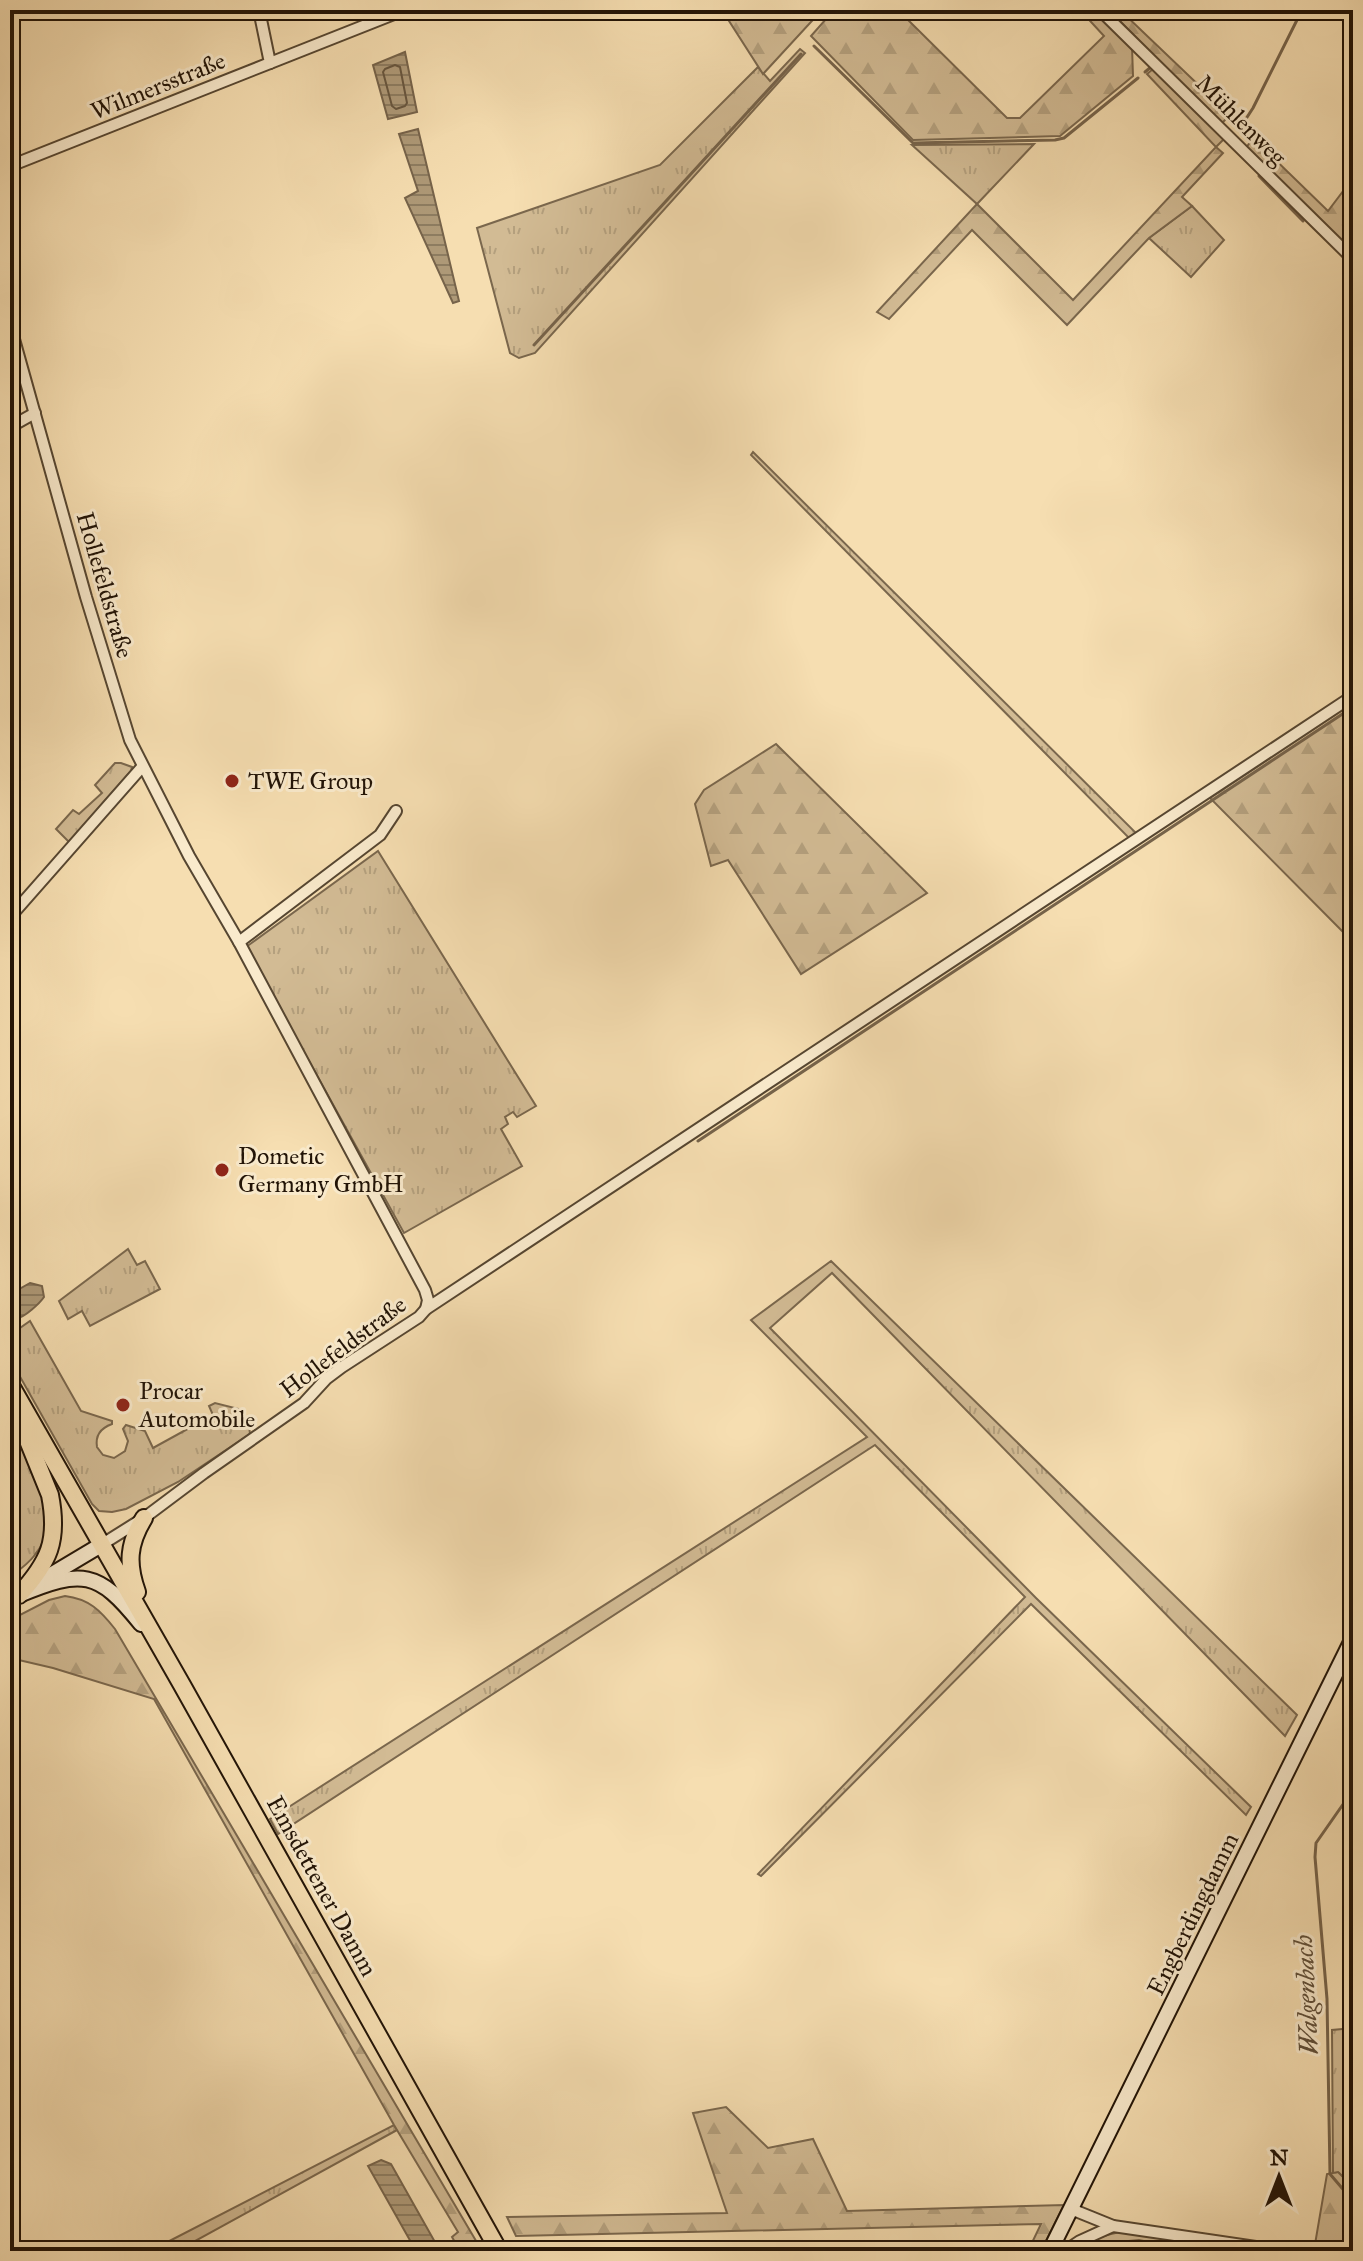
<svg xmlns="http://www.w3.org/2000/svg" width="1363" height="2261" font-family="'IM FELL Great Primer',serif">
<style>
.grass{fill:url(#grass-tufts);stroke:#7a674d;stroke-width:2}
.forest{fill:url(#forest-firs);stroke:#7a674d;stroke-width:2}
.water{fill:url(#water-rules);stroke:#76634a;stroke-width:2}
.lines{fill:none;stroke-linecap:round;stroke-linejoin:round}
.shore{stroke:#68563e;stroke-width:2}
.stream{stroke:#76634a;stroke-width:3}
.street-casing{stroke:#564631;stroke-width:14}
.secondary-casing{stroke:#211306;stroke-width:18}
.primary-casing{stroke:#211306;stroke-width:20}
.street{stroke:#f9eacc;stroke-width:10}
.secondary{stroke:#f9eacc;stroke-width:14}
.primary{stroke:#f6deb1;stroke-width:16}
.poi-dot{fill:#8f2418;stroke:#f9eacc;stroke-width:3}
.labels{text-anchor:middle;dominant-baseline:central;stroke-width:6;stroke-linejoin:round;paint-order:stroke}
.street-label{font-size:24px;fill:#211306;stroke:#f9eacc}
.poi-label{font-size:24px;fill:#211306;stroke:#f9eacc;text-anchor:start}
.water-label{font-size:26px;font-style:italic;fill:#604f39;stroke:#f9eacc}
</style>
<defs>
<pattern id="grass-tufts" width="24" height="20" patternUnits="userSpaceOnUse" patternTransform="scale(2)"><rect width="24" height="20" fill="#d2bb94"/><path d="M3 7l-1-3M5 7V3M7 7l1-3M15 17l-1-3M17 17v-4M19 17l1-3" fill="none" stroke="#b4a07e"/></pattern>
<pattern id="forest-firs" width="22" height="20" patternUnits="userSpaceOnUse" patternTransform="scale(2)"><rect width="22" height="20" fill="#d2bb94"/><path d="M5 1l3.5 6h-7zM16 11l3.5 6h-7z" fill="#b4a07e"/></pattern>
<pattern id="water-rules" width="6" height="5" patternUnits="userSpaceOnUse" patternTransform="scale(2)"><rect width="6" height="5" fill="#ae9977"/><path d="M0 2.5h6" fill="none" stroke="#8d7c60"/></pattern>
</defs>
<rect width="100%" height="100%" fill="#f6deb1"/>
<filter id="stains"><feTurbulence type="fractalNoise" baseFrequency=".0025" numOctaves="4"/><feColorMatrix values="0 0 0 0 .2 0 0 0 0 .09 0 0 0 0 .02 0 0 0 .5 -.17"/></filter>
<radialGradient id="worn" r=".72"><stop offset=".6" stop-color="#630" stop-opacity="0"/><stop offset="1" stop-color="#630" stop-opacity=".3"/></radialGradient>
<g class="grass">
<path d="M 800,49 L 805,53 L 535,353 L 519,358 L 510,353 L 477,228 L 660,165 L 758,67 L 770,81 Z"/>
<path d="M 1034,144 L 977,204 L 912,145 Z"/>
<path d="M 1192,206 L 1224,240 L 1191,277 L 1149,238 Z"/>
<path d="M 753,452 L 1136,833 L 1129,838 L 751,455 Z"/>
<path d="M 115,763 L 121,763 L 132,767 L 131,771 L 69,842 L 56,829 L 73,810 L 79,814 L 102,793 L 95,785 Z"/>
<path d="M 378,851 L 536,1106 L 517,1117 L 513,1112 L 505,1117 L 508,1124 L 501,1129 L 522,1166 L 404,1233 L 246,947 Z"/>
<path d="M 128,1249 L 137,1265 L 145,1261 L 160,1289 L 90,1326 L 82,1311 L 68,1319 L 59,1301 Z"/>
<path d="M 831,1261 L 1297,1715 L 1285,1736 L 832,1273 L 770,1328 L 1036,1598 L 1251,1807 L 1246,1815 L 1031,1604 L 761,1876 L 758,1874 L 1025,1597 L 875,1445 L 278,1834 L 270,1819 L 867,1437 L 751,1320 Z"/>
<path d="M 30,1321 L 81,1411 L 112,1421 L 112,1424 C 101,1428 95,1435 97,1447 L 103,1455 L 114,1458 L 125,1451 L 128,1441 L 123,1429 L 126,1425 L 145,1431 L 153,1448 L 213,1415 L 209,1406 L 215,1403 L 239,1409 L 249,1426 L 250,1434 L 178,1482 L 126,1509 L 112,1512 L 99,1511 L 92,1504 L 10,1359 L 10,1335 Z"/>
<path d="M 10,1428 C 31,1466 68,1516 34,1556 C 28,1564 18,1571 10,1577 Z"/>
<path d="M 1353,2028 L 1353,2187 L 1339,2173 L 1333,2173 L 1332,2030 Z"/>
<path d="M 394,2125 L 397,2130 L 177,2251 L 150,2251 Z"/>
</g>
<g class="forest">
<path d="M 722,10 L 822,10 L 763,74 Z"/>
<path d="M 834,10 L 898,10 L 1007,118 L 1020,118 L 1104,36 L 1080,10 L 1095,10 L 1132,47 L 1133,76 L 1060,136 L 913,140 L 811,36 Z"/>
<path d="M 1109,10 L 1120,10 L 1230,115 L 1221,124 Z"/>
<path d="M 1153,69 L 1224,139 L 1216,147 L 1223,153 L 1182,197 L 1192,206 L 1149,238 L 1067,325 L 972,230 L 889,319 L 877,312 L 977,204 L 1073,300 L 1216,147 L 1147,74 Z"/>
<path d="M 1253,138 L 1328,211 L 1353,178 L 1353,211 L 1343,225 L 1353,235 L 1353,254 L 1246,148 Z"/>
<path d="M 1353,703 L 1353,942 L 1210,798 Z"/>
<path d="M 776,744 L 927,893 L 801,974 L 728,860 L 711,866 L 695,804 L 704,790 Z"/>
<path d="M 65,1596 C 89,1599 100,1610 115,1629 L 482,2251 L 460,2251 L 452,2237 L 458,2232 L 394,2125 L 154,1699 L 53,1668 L 10,1658 L 10,1620 L 49,1600 Z"/>
<path d="M 726,2107 L 768,2148 L 813,2139 L 847,2211 L 1064,2205 L 1041,2251 L 1028,2251 L 1041,2224 L 516,2236 L 507,2217 L 727,2213 L 693,2113 Z"/>
<path d="M 1338,2172 L 1353,2187 L 1353,2251 L 1314,2250 L 1327,2174 Z"/>
<path d="M 1126,2231 L 1264,2251 L 1192,2251 L 1139,2240 L 1118,2242 L 1094,2251 L 1074,2251 C 1089,2239 1108,2234 1126,2231 Z"/>
</g>
<g class="water">
<path d="M 405,52 L 417,112 L 388,119 L 373,65 Z"/>
<path d="M 418,129 L 459,301 L 453,303 L 405,198 L 418,191 L 399,134 Z"/>
<path d="M 30,1283 L 42,1286 L 44,1297 C 40,1303 24,1318 17,1318 L 10,1307 L 10,1287 L 21,1288 Z"/>
<path d="M 381,2160 L 391,2164 L 440,2251 L 416,2251 L 368,2166 Z"/>
</g>
<g class="lines">
<path class="shore" d="M 395,65 L 400,67 L 407,103 L 405,106 L 396,109 L 392,106 L 383,72 L 385,69 Z"/>
<g class="stream">
<path d="M 814,46 L 913,143 L 1055,140 L 1064,138 L 1138,78"/>
<path d="M 1145,72 L 1151,67"/>
<path d="M 1242,125 L 1253,108 L 1302,10"/>
<path d="M 1259,176 L 1303,221"/>
<path d="M 534,345 L 801,54"/>
<path d="M 698,1141 L 1353,707"/>
<path d="M 1353,1790 L 1316,1843 L 1315,1857 L 1327,1999 L 1330,2174 L 1353,2201"/>
</g>
<g class="street-casing">
<g id="street">
<path d="M 1100,10 L 1353,259"/>
<path d="M 270,63 L 404,10"/>
<path d="M 10,166 L 270,63 L 259,10"/>
<path d="M 10,325 L 86,597 L 130,740 L 189,856 L 239,942 L 425,1290 L 428,1300 L 426,1309"/>
<path d="M 10,427 L 35,413"/>
<path d="M 10,917 L 142,767"/>
<path d="M 239,942 L 380,835 L 396,811"/>
<path d="M 101,1545 L 144,1518 L 204,1473 L 304,1403 L 326,1379 L 342,1367 L 419,1317 L 426,1309 L 1353,696"/>
<path d="M 1071,2209 L 1113,2226 L 1284,2251"/>
<path d="M 1065,2251 L 1080,2241 L 1113,2226"/>
</g>
</g>
<g class="secondary-casing">
<g id="secondary">
<path d="M 44,1579 L 101,1545"/>
<path d="M 19,1595 C 82,1569 98,1570 141,1624"/>
<path d="M 1050,2251 L 1353,1638"/>
</g>
</g>
<g class="primary-casing">
<g id="primary">
<path d="M 10,1384 L 182,1685 L 499,2251"/>
<path d="M 18,1416 L 50,1495 C 59,1541 49,1562 19,1595"/>
<path d="M 137,1592 C 127,1564 128,1544 144,1518"/>
</g>
</g>
<use href="#street" class="street"/>
<use href="#secondary" class="secondary"/>
<use href="#primary" class="primary"/>
</g>
<g class="poi-dot">
<circle cx="232" cy="781" r="8"/>
<circle cx="222" cy="1170" r="8"/>
<circle cx="123" cy="1405" r="8"/>
</g>
<g class="labels">
<g class="street-label">
<text transform="translate(158 86) rotate(-22)">Wilmersstraße</text>
<text transform="translate(1241 120) rotate(45)">Mühlenweg</text>
<text transform="translate(105 585) rotate(74)">Hollefeldstraße</text>
<text transform="translate(343 1347) rotate(-37)">Hollefeldstraße</text>
<text transform="translate(322 1886) rotate(61)">Emsdettener Damm</text>
<text transform="translate(1193 1914) rotate(-64)">Engberdingdamm</text>
</g>
<g class="poi-label">
<text x="248" y="781">TWE Group</text>
<text x="238" y="1156">Dometic<tspan x="238" dy="28">Germany GmbH</tspan></text>
<text x="139" y="1391">Procar<tspan x="139" dy="28">Automobile</tspan></text>
</g>
<g class="water-label">
<text transform="translate(1306 1995) rotate(-93)">Walgenbach</text>
</g>
</g>
<rect width="1363" height="2261" fill="none" stroke="#f6deb1" stroke-width="40"/>
<rect x="12" y="12" width="1339" height="2237" fill="none" stroke="#211306" stroke-width="4"/>
<rect x="20" y="20" width="1323" height="2221" fill="none" stroke="#211306" stroke-width="2"/>
<g transform="translate(1279 2177)" stroke="#f9eacc" stroke-width="6" paint-order="stroke">
<path d="M0-6L14 30L0 20L-14 30Z" fill="#211306"/>
<text y="-12" font-size="22" font-weight="bold" text-anchor="middle" fill="#211306">N</text>
</g>
<rect width="100%" height="100%" filter="url(#stains)"/>
<rect width="100%" height="100%" fill="url(#worn)"/>
</svg>
